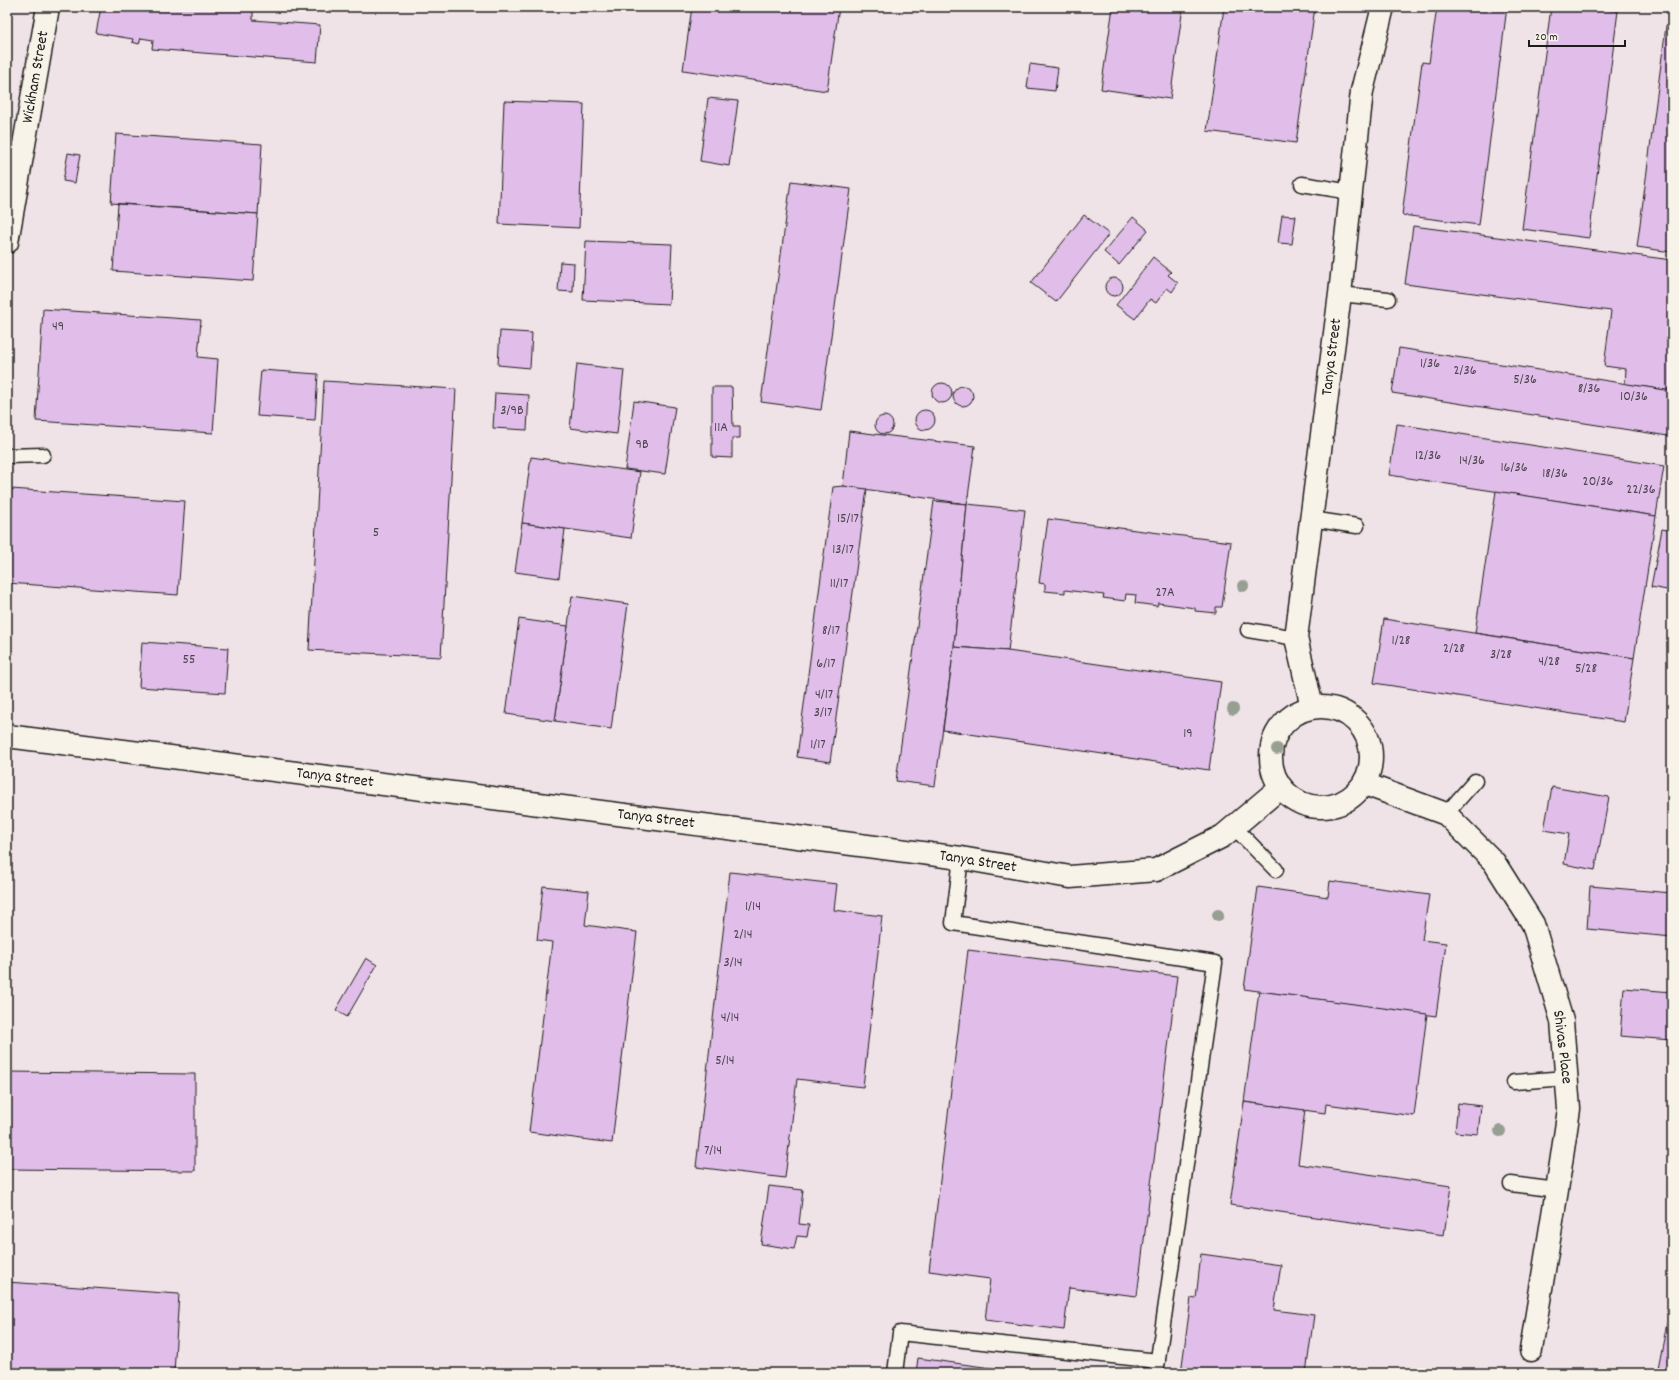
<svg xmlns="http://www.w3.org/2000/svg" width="1679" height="1380" font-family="Dekko,sans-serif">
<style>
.built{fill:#f0e3e8}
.building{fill:#e0bee9;stroke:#1c1c1c}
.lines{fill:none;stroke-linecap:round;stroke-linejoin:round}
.service-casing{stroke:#1c1c1c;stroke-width:17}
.minor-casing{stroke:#1c1c1c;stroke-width:25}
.tertiary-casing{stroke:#1c1c1c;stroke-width:25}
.service{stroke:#f7f3e8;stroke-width:14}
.minor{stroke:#f7f3e8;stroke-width:22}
.tertiary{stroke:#f7f3e8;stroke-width:22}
.tree{fill:#969f92}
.labels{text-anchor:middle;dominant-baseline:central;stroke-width:3.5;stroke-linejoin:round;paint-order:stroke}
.number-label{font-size:14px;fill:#4d444f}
.street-label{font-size:16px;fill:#1c1c1c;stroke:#f7f3e8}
</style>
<rect width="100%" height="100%" fill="#f7f3e8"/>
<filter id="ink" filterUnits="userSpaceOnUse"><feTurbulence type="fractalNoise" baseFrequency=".025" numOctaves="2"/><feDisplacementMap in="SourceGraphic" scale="8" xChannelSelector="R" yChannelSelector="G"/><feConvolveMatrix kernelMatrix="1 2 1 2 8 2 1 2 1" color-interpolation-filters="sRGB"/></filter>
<g filter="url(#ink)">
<rect class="built" x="7" y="7" width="1665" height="1366"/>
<g class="building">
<path d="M 101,7 L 253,7 L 253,20 L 320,25 L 317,62 L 152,49 L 153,40 L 141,38 L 139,44 L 132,42 L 133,39 L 96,33 Z"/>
<path d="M 692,7 L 839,7 L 827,91 L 683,70 Z"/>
<path d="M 1113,7 L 1183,7 L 1170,99 L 1101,89 Z"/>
<path d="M 1224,7 L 1315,7 L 1296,143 L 1207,131 Z"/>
<path d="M 1437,7 L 1507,7 L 1479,225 L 1402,215 L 1422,62 L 1429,63 Z"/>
<path d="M 1551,7 L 1586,7 L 1618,11 L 1589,238 L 1522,229 Z"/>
<path d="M 1666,26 L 1672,27 L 1671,252 L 1637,247 Z"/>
<path d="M 1030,64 L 1058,68 L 1055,91 L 1027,88 Z"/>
<path d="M 708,98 L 738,101 L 729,166 L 700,161 Z"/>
<path d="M 504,101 L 584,104 L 579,228 L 499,224 Z"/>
<path d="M 116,134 L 262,144 L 258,214 L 111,203 Z"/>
<path d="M 68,153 L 80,155 L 75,183 L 63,181 Z"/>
<path d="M 791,181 L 851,189 L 821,410 L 761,402 Z"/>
<path d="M 118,204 L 258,214 L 253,281 L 113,271 Z"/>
<path d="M 1084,215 L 1109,234 L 1056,302 L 1031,283 Z"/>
<path d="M 1282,215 L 1296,216 L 1292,244 L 1278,243 Z"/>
<path d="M 1133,217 L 1148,230 L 1119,265 L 1104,252 Z"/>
<path d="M 1413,226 L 1672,260 L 1672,391 L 1625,384 L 1626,369 L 1604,366 L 1611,311 L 1405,284 Z"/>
<path d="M 586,241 L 672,244 L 669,304 L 583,300 Z"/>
<path d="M 1153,257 L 1171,272 L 1168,275 L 1178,283 L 1172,292 L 1167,288 L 1156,303 L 1150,299 L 1135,319 L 1116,305 Z"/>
<path d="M 560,262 L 574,263 L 573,292 L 558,291 Z"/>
<circle cx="1114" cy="287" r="9"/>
<path d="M 43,309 L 201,320 L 198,357 L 218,359 L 213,433 L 36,421 Z"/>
<path d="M 500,331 L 532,333 L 530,368 L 498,365 Z"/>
<path d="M 1399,348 L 1672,391 L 1672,408 L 1668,436 L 1392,393 Z"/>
<path d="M 577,364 L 624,370 L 617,434 L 570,428 Z"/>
<path d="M 261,370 L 318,374 L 315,420 L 257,416 Z"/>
<path d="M 324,381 L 456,389 L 441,657 L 309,650 Z"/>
<circle cx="942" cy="393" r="10"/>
<circle cx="963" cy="396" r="10"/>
<path d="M 712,387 L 732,387 L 733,426 L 740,426 L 740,438 L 732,438 L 732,458 L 712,457 Z"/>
<path d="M 495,393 L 529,395 L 527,430 L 493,428 Z"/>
<path d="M 634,401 L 675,407 L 665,474 L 625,469 Z"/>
<circle cx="925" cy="420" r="10"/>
<circle cx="884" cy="425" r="9"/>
<path d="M 1397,424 L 1664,466 L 1656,516 L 1389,475 Z"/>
<path d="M 849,431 L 975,446 L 967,504 L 843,486 Z"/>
<path d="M 531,457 L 640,472 L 631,538 L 522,523 Z"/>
<path d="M 843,486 L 867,489 L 830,762 L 797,757 L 833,487 Z"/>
<path d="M 11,489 L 185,501 L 178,595 L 7,583 L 7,555 Z"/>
<path d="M 1496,491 L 1656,516 L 1634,658 L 1475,633 Z"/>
<path d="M 934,501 L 967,504 L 954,647 L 935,786 L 896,781 Z"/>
<path d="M 967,504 L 1025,510 L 1008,651 L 954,647 Z"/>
<path d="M 1048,519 L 1231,542 L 1222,607 L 1216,607 L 1216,613 L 1195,611 L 1195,608 L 1158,603 L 1157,606 L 1135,603 L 1136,595 L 1126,594 L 1125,601 L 1103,598 L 1104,595 L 1065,590 L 1065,593 L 1045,591 L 1045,584 L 1039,583 Z"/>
<path d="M 522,523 L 565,529 L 559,578 L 515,572 Z"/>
<path d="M 1662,529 L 1672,531 L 1672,591 L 1651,587 Z"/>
<path d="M 572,596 L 628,604 L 611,729 L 555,721 Z"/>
<path d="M 519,619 L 568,626 L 555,721 L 506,714 Z"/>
<path d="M 1384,619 L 1634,658 L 1624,722 L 1374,683 Z"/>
<path d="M 142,642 L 228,648 L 225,693 L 139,687 Z"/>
<path d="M 954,647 L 1008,651 L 1221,682 L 1209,770 L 943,730 Z"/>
<path d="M 1552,787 L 1609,797 L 1595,870 L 1564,864 L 1569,834 L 1544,830 Z"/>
<path d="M 730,872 L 837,884 L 834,910 L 882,916 L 863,1087 L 797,1079 L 785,1178 L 696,1167 Z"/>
<path d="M 1330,881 L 1429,895 L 1422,940 L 1446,943 L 1436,1016 L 1244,989 L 1258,887 L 1328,897 Z"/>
<path d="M 543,886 L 589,891 L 585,925 L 637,932 L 612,1143 L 529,1132 L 552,942 L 537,940 Z"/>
<path d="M 1590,886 L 1672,893 L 1672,937 L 1587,929 Z"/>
<path d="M 968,950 L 1177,976 L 1137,1296 L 1069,1288 L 1064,1330 L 985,1320 L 990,1279 L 929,1271 Z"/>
<path d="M 366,958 L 377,965 L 347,1017 L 336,1010 Z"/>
<path d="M 1624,988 L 1672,992 L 1672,1040 L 1620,1036 Z"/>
<path d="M 1259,991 L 1427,1014 L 1414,1116 L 1326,1104 L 1325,1113 L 1244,1102 Z"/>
<path d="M 7,1072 L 195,1074 L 195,1171 L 7,1169 Z"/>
<path d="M 1244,1102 L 1305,1110 L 1298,1164 L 1451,1186 L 1444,1235 L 1230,1205 Z"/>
<path d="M 1458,1103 L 1481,1106 L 1478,1134 L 1455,1132 Z"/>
<path d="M 769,1186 L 803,1190 L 799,1224 L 809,1225 L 807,1237 L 797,1236 L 794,1249 L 761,1244 Z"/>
<path d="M 1201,1254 L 1281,1265 L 1274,1310 L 1314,1315 L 1306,1373 L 1181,1373 L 1191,1298 L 1196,1299 Z"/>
<path d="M 7,1282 L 179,1294 L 174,1373 L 7,1373 Z"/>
<path d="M 1672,1297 L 1672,1373 L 1657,1373 Z"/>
<path d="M 918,1358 L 1028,1373 L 916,1373 Z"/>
</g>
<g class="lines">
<g class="service-casing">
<g id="service">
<path d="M 1302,184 L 1351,192"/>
<path d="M 1340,294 L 1388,299"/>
<path d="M 7,456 L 43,455"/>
<path d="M 1311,519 L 1357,526"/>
<path d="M 1248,630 L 1296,638"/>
<path d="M 1446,814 L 1475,781"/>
<path d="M 1234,827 L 1276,870"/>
<path d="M 961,858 L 953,923 L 1215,963 L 1156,1373"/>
<path d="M 1514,1082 L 1566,1078"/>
<path d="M 1511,1184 L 1557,1190"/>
<path d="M 895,1373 L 900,1333 L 1158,1361"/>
</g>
</g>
<g class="minor-casing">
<g id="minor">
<circle cx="1321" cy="757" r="50"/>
<path d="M 1312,707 L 1296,638 L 1340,294 L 1362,91 L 1383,7"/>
<path d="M 7,736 L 961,858 L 1070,877 L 1156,870 L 1223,836 L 1281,787"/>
<path d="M 1365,784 L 1446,814 L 1494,862 L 1533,924 L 1562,1021 L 1569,1109 L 1557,1190 L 1531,1350"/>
</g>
</g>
<g class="tertiary-casing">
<path id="tertiary" d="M 7,242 L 48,7"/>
</g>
<use href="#service" class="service"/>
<use href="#minor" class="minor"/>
<use href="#tertiary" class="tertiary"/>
</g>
<g class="tree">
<circle cx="1243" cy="586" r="6"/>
<circle cx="1233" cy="709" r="6"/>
<circle cx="1277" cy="749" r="6"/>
<circle cx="1218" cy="915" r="6"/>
<circle cx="1500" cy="1131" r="6"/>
</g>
</g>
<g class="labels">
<g class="number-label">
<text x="58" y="327">49</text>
<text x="1430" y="364">1/36</text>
<text x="1465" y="371">2/36</text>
<text x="1525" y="380">5/36</text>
<text x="1589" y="389">8/36</text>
<text x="1634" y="397">10/36</text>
<text x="512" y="411">3/9B</text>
<text x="721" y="428">11A</text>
<text x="642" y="445">9B</text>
<text x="1428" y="456">12/36</text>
<text x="1472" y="461">14/36</text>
<text x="1514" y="468">16/36</text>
<text x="1555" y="474">18/36</text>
<text x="1598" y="482">20/36</text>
<text x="1641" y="490">22/36</text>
<text x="848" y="519">15/17</text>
<text x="376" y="533">5</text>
<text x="843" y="550">13/17</text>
<text x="839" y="584">11/17</text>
<text x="1165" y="593">27A</text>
<text x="831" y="631">8/17</text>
<text x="1401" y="641">1/28</text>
<text x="1454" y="649">2/28</text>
<text x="1501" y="655">3/28</text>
<text x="189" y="660">55</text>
<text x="1549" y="662">4/28</text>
<text x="826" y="664">6/17</text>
<text x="1586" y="669">5/28</text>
<text x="824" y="695">4/17</text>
<text x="823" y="713">3/17</text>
<text x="1188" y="734">19</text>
<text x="818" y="745">1/17</text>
<text x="753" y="907">1/14</text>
<text x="743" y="935">2/14</text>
<text x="733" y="963">3/14</text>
<text x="730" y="1018">4/14</text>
<text x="725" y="1061">5/14</text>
<text x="713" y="1151">7/14</text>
</g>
<g class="street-label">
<text transform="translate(36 77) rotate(-80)">Wickham Street</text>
<text transform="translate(1332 357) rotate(-83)">Tanya Street</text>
<text transform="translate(335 778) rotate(7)">Tanya Street</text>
<text transform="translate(656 819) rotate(7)">Tanya Street</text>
<text transform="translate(978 862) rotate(9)">Tanya Street</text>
<text transform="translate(1562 1047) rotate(83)">Shivas Place</text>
</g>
</g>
<rect width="1679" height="1380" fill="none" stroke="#f7f3e8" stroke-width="24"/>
<rect x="12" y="12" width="1655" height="1356" fill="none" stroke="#1c1c1c" stroke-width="1.5" filter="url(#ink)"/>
<path d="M1529 40v6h96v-6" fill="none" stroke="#1c1c1c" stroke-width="2"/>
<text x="1535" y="40" font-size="12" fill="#1c1c1c" stroke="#f7f3e8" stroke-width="3" paint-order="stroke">20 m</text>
</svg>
